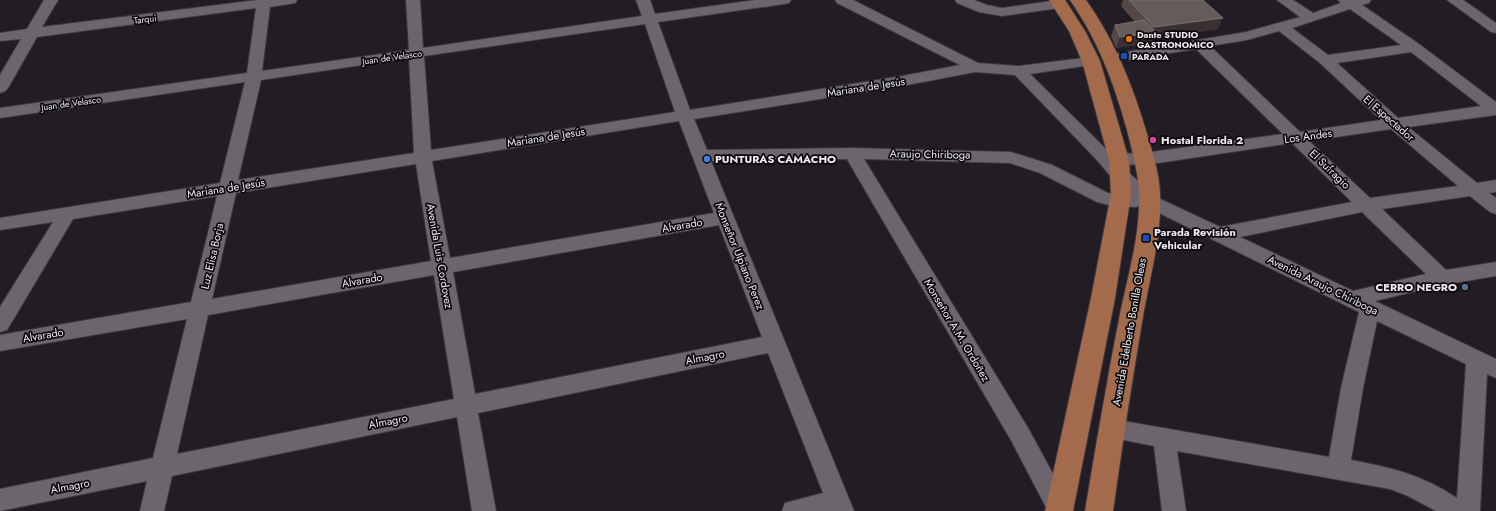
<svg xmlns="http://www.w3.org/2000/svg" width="1496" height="511" font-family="Jost,sans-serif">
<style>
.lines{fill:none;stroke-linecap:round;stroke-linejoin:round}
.minor-casing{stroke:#3d393f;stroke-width:2}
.primary-casing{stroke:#3d393f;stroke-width:2}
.minor{fill:#6c656e;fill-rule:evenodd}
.primary{fill:#a36b4b;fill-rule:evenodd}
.wall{fill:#554948}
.shaded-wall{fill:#393032}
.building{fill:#655b5a;stroke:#7b7172}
.food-dot{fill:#e8710a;stroke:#0a080b;stroke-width:1.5}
.transit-dot{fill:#1a4fb4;stroke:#0a080b;stroke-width:1.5}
.hotel-dot{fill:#d1479c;stroke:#0a080b;stroke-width:1.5}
.shop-dot{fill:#3f7fe0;stroke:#0a080b;stroke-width:1.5}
.service-dot{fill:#5c6f8a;stroke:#0a080b;stroke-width:1.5}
.labels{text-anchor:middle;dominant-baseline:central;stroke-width:3.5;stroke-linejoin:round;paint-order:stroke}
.far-street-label{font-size:9px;fill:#efebf1;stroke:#0a080b}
.far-poi-label{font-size:9px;font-weight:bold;fill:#efebf1;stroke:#0a080b;text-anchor:start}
.street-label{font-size:11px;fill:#efebf1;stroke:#0a080b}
.poi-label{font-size:11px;font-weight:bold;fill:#efebf1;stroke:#0a080b;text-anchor:start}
</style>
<rect width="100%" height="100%" fill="#221c24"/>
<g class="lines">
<g class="minor-casing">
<g id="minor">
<path d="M 44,0 L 58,0 L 42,27 L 257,0 L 297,0 L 295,3 L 270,7 L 262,71 L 409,50 L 406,0 L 420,0 L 423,48 L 642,16 L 636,0 L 650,0 L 655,14 L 755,0 L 791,0 L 789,3 L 784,4 L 658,22 L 690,110 L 902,76 L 960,65 L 837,3 L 835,0 L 853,0 L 978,63 L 1019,66 L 1091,57 L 1096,58 L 1098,61 L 1096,64 L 1091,65 L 1030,74 L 1113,156 L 1119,154 L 1151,152 L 1283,134 L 1196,49 L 1113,62 L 1108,61 L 1106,58 L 1108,55 L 1246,32 L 1300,17 L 1277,0 L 1293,0 L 1313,13 L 1341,3 L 1338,0 L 1371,0 L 1369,3 L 1362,5 L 1419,44 L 1496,102 L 1496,115 L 1408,127 L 1477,183 L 1496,180 L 1496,192 L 1489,193 L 1496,198 L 1496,214 L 1490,212 L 1470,196 L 1382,209 L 1446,270 L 1496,262 L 1496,276 L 1442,285 L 1375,301 L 1496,359 L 1496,378 L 1487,374 L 1480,511 L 1436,511 L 1408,496 L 1390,489 L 1177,451 L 1186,511 L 1162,511 L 1154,446 L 1104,436 L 1101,429 L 1104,422 L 1112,419 L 1329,457 L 1341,388 L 1359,312 L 1143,205 L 1136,207 L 1113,206 L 1097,202 L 1040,173 L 1010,163 L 864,159 L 1028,428 L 1072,509 L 1071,511 L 1048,511 L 1012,442 L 847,159 L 711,161 L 854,511 L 782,511 L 785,503 L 823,493 L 768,353 L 478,413 L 496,511 L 472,511 L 457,417 L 172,476 L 164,511 L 140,511 L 147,481 L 0,511 L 0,489 L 153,458 L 187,319 L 0,351 L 0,335 L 191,302 L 217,196 L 73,219 L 7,330 L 0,332 L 0,307 L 53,222 L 0,230 L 0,218 L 220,183 L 245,82 L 0,118 L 0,108 L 247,73 L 256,8 L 37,37 L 8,88 L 5,91 L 0,93 L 0,75 L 21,39 L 0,41 L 0,33 L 27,29 ZM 1350,9 L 1401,45 L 1328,55 L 1292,28 ZM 645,24 L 675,112 L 431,150 L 424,56 ZM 1279,31 L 1320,63 L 1381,120 L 1300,132 L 1210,46 L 1247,40 ZM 1411,52 L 1481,106 L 1398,118 L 1337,63 ZM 409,58 L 414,153 L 238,180 L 261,80 ZM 975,72 L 1015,75 L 1097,160 L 1113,179 L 1131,195 L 1108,193 L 1052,165 L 1011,152 L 852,148 L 707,150 L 694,119 L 902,86 ZM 679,121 L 714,213 L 450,258 L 432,161 ZM 1391,129 L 1458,186 L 1370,198 L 1309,141 ZM 1292,143 L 1352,202 L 1220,227 L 1156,197 L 1120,165 L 1151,164 ZM 416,164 L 431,261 L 212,299 L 236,193 ZM 1362,212 L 1426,274 L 1353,291 L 1240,237 ZM 719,225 L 762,337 L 475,394 L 453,272 ZM 434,275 L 454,399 L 177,454 L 208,315 ZM 1377,321 L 1466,364 L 1457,498 C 1420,474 1393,468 1351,460 L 1363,388 Z"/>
<path d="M 955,0 L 974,0 L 987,5 L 1002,8 L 1059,0 L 1065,1 L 1067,4 L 1065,7 L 1060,8 L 1002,16 L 979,12 L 957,3 Z"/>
<path d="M 1447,0 L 1463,0 L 1496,23 L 1496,33 L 1491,32 Z"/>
</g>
</g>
<g class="primary-casing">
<g id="primary">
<path d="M 1049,0 L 1065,0 L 1085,31 L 1100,61 L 1129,160 L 1131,194 L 1115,298 L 1073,511 L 1045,511 L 1091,298 L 1111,194 L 1109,160 L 1082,61 L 1069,31 Z"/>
<path d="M 1070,0 L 1086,0 C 1115,41 1133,86 1147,134 C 1153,154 1159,173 1160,193 C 1162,235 1150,276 1143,316 C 1132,381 1122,446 1113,511 L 1085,511 C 1096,445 1107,380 1120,314 C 1128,275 1141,233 1139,192 C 1138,171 1132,150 1127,130 C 1114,83 1098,40 1070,0 Z"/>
</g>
</g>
<use href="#minor" class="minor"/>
<use href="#primary" class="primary"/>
</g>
<path class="wall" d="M 1123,0 L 1203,0 L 1218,29 L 1154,38 L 1152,43 L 1116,48 L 1111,36 L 1115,25 L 1135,22 L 1121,6 Z"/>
<path class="shaded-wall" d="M 1223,18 L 1218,29 L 1154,38 L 1152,43 L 1116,48 L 1120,37 L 1152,33 L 1154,27 Z"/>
<g class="building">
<path d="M 1129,0 L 1203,0 L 1223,18 L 1154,27 Z"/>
<path d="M 1144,20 L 1156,32 L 1120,37 L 1115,25 Z"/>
</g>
<circle class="food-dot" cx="1129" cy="39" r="4"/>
<g class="transit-dot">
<rect x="1120" y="52" width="8" height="8" rx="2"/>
<rect x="1142" y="234" width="8" height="8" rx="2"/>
</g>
<circle class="hotel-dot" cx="1153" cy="140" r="4"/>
<circle class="shop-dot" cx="707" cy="159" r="4"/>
<circle class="service-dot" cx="1465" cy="287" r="4"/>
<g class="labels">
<g class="far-street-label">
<text transform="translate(145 19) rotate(-7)">Tarqui</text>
<text transform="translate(392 57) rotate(-8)">Juan de Velasco</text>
<text transform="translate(71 103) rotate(-8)">Juan de Velasco</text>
</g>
<g class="far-poi-label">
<text x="1137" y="34">Dante STUDIO<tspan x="1137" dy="10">GASTRONOMICO</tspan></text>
<text x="1132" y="56">PARADA</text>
</g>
<g class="street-label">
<text transform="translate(866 87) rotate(-9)">Mariana de Jesús</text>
<text transform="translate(1389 118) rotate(41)">El Espectador</text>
<text transform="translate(1308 136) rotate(-8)">Los Andes</text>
<text transform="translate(546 137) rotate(-9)">Mariana de Jesús</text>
<text transform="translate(930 154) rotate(1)">Araujo Chiriboga</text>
<text transform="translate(1330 169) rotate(44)">El Sufragio</text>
<text transform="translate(226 188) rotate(-9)">Mariana de Jesús</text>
<text transform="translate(682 225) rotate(-10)">Alvarado</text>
<text transform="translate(212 256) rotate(-77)">Luz Elisa Borja</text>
<text transform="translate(440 256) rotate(80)">Avenida Luis Cordovez</text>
<text transform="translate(740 256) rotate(68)">Monseñor Ulpiano Perez</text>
<text transform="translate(362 280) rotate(-10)">Alvarado</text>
<text transform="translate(1323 285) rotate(26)">Avenida Araujo Chiriboga</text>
<text transform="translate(957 330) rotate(59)">Monseñor A.M. Ordoñez</text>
<text transform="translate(1129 332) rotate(-80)">Avenida Edelberto Bonilla Oleas</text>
<text transform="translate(43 335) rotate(-10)">Alvarado</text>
<text transform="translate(705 357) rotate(-11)">Almagro</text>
<text transform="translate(388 421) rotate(-11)">Almagro</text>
<text transform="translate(70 486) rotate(-11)">Almagro</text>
</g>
<g class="poi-label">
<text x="1161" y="140">Hostal Florida 2</text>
<text x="715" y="159">PUNTURAS CAMACHO</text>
<text x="1154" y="232">Parada Revisión<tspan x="1154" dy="13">Vehicular</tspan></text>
<text x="1457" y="287" text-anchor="end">CERRO NEGRO</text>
</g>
</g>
</svg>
